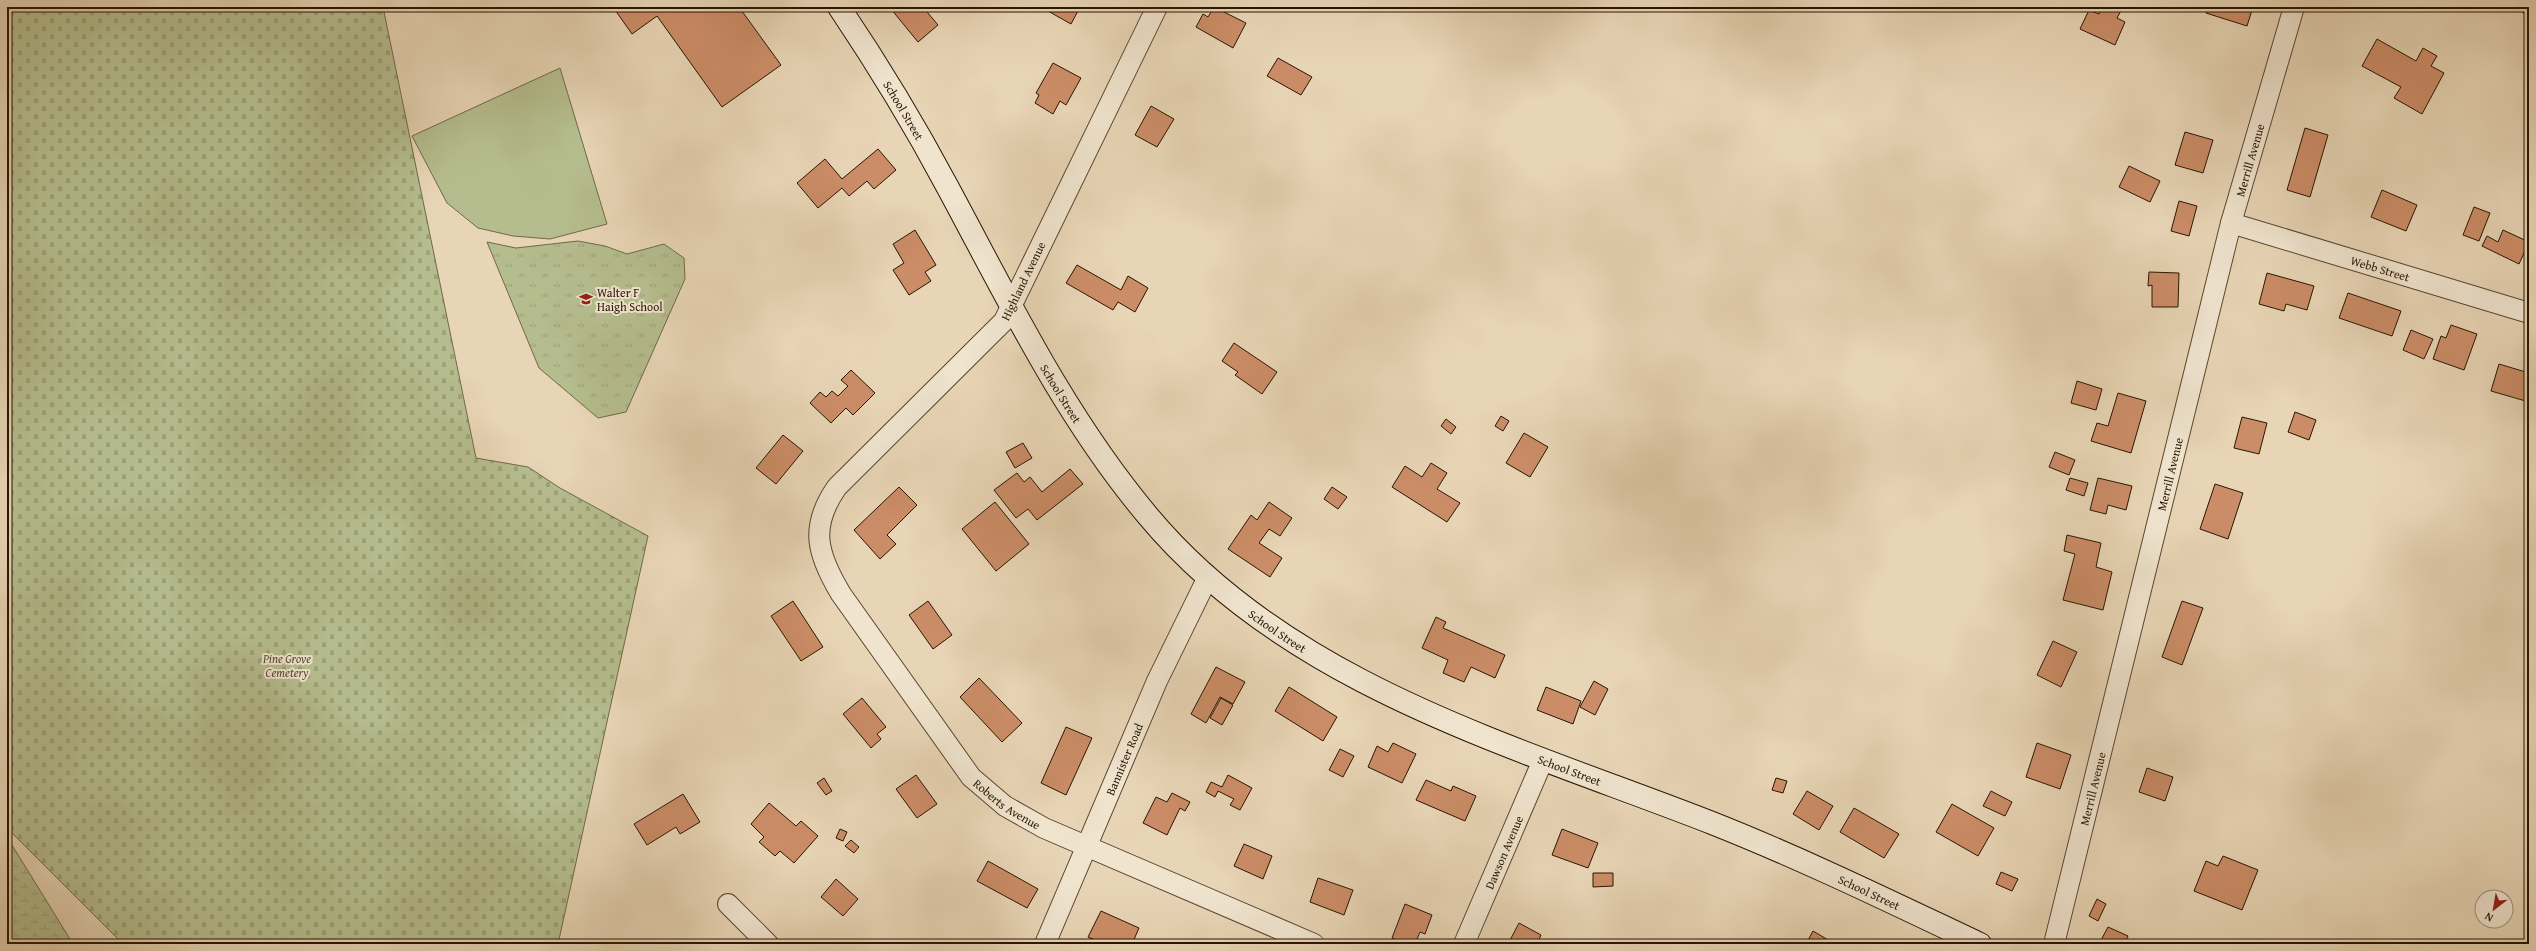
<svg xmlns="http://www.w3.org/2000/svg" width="2536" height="951" font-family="'Gentium Book Plus',serif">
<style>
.grass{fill:url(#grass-tufts);stroke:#6f6948}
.wetland{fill:url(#wetland-marsh);stroke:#6f6948}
.cemetery{fill:url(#cemetery-stones);stroke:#6f6948}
.garden{fill:#b5bd8e;stroke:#6f6948}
.building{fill:#cb8d67;stroke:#291501}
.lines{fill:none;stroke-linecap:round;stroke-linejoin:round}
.street-casing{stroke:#59452e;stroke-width:22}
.secondary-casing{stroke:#291501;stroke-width:24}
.street{stroke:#f0e4cf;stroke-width:20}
.secondary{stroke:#f0e4cf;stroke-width:22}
.labels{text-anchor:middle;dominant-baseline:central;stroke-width:4;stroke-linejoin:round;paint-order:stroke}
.street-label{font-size:12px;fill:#291501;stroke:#f0e4cf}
.poi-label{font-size:12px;fill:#291501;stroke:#f0e4cf;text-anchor:start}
.park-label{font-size:12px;font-style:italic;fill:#53472b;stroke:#f0e4cf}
</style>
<defs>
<pattern id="grass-tufts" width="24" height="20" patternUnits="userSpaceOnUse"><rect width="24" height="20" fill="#b5bd8e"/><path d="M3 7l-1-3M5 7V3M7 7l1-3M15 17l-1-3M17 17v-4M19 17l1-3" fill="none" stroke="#9ca279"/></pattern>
<pattern id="wetland-marsh" width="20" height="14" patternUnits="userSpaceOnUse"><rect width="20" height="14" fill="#b5bd8e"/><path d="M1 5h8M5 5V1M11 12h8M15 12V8" fill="none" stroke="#9ca279"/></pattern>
<pattern id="cemetery-stones" width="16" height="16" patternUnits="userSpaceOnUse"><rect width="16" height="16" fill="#b5bd8e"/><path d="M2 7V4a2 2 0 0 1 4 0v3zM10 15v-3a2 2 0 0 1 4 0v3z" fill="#9ca279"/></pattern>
</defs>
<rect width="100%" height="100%" fill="#e8d5b5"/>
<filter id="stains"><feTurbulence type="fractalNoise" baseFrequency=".005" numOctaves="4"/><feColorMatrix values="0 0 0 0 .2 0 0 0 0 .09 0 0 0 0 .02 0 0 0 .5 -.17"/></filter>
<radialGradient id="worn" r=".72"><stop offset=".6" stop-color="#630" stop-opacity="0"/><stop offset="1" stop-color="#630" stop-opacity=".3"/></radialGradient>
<path class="grass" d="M 578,241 L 605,246 L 627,254 L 664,244 L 684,258 L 685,279 L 626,412 L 598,418 L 539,368 L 487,242 L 516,248 Z"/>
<path class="wetland" d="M 7,837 L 73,944 L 7,944 Z"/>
<path class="cemetery" d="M 7,7 L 383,7 L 476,458 L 528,467 L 560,488 L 648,536 L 558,944 L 123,944 L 7,828 Z"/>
<path class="garden" d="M 560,68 L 607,224 L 550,239 L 513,236 L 478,228 L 447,203 L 412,136 Z"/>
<g class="building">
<path d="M 613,7 L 739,7 L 781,65 L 722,107 L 657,16 L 632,34 Z"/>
<path d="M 894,7 L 923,7 L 938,25 L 918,42 L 891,9 Z"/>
<path d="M 1050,7 L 1075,7 L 1079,9 L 1071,24 L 1048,11 Z"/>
<path d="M 1214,7 L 1246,23 L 1233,48 L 1196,27 L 1203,14 L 1208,17 Z"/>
<path d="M 2102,7 L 2123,7 L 2117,18 L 2125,22 L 2115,45 L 2080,29 L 2089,10 L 2099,14 Z"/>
<path d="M 2208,7 L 2253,7 L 2247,26 L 2206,13 Z"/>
<path d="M 2518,7 L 2529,7 L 2529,19 Z"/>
<path d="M 2377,39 L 2416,61 L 2423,48 L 2437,56 L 2431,66 L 2444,73 L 2422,114 L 2394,98 L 2401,87 L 2362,66 Z"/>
<path d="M 1278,58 L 1312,77 L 1301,95 L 1267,76 Z"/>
<path d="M 1053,63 L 1081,78 L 1066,105 L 1060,101 L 1053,114 L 1035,103 L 1039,95 L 1036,93 Z"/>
<path d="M 1151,106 L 1174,119 L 1157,147 L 1135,135 Z"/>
<path d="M 2305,128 L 2328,135 L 2310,197 L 2287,190 Z"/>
<path d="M 2185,132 L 2213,140 L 2203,173 L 2175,165 Z"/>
<path d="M 878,149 L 896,170 L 874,189 L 867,181 L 849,196 L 842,188 L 818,208 L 797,183 L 825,159 L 842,179 Z"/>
<path d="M 2129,166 L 2160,181 L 2150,202 L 2119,187 Z"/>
<path d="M 2382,190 L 2417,205 L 2406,231 L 2371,217 Z"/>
<path d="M 2179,201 L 2197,206 L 2189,236 L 2171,231 Z"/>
<path d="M 2474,207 L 2490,213 L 2479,241 L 2463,235 Z"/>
<path d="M 915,230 L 936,265 L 925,272 L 931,281 L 909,295 L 893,270 L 904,263 L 893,244 Z"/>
<path d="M 2503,230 L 2529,242 L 2519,264 L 2482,246 L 2487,236 L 2498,242 Z"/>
<path d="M 1077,265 L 1121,290 L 1128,276 L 1148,288 L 1135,312 L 1118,302 L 1113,310 L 1066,283 Z"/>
<path d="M 2149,272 L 2179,273 L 2178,307 L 2152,307 L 2152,285 L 2148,286 Z"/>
<path d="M 2267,273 L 2314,286 L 2307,310 L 2286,304 L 2284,311 L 2259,304 Z"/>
<path d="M 2348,293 L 2401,311 L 2392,336 L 2339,318 Z"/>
<path d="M 2451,325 L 2477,334 L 2464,370 L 2433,359 L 2441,336 L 2446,338 Z"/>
<path d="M 2411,330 L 2433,339 L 2424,359 L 2403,350 Z"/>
<path d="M 1234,343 L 1277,372 L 1262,394 L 1235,375 L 1238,372 L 1222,361 Z"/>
<path d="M 2499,364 L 2529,373 L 2529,402 L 2491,391 Z"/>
<path d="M 851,370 L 875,393 L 853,415 L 846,408 L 831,423 L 810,403 L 820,392 L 826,397 L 832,391 L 838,396 L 848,386 L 841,380 Z"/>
<path d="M 2077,381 L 2102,389 L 2096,410 L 2071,403 Z"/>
<path d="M 2118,393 L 2146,401 L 2131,453 L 2091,441 L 2097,423 L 2108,426 Z"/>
<path d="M 2295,412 L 2316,420 L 2309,440 L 2288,432 Z"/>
<path d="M 1501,416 L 1509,421 L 1503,431 L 1495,426 Z"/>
<path d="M 2242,417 L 2267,423 L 2259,454 L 2234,448 Z"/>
<path d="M 1446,419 L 1456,427 L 1451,434 L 1441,426 Z"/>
<path d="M 1524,433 L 1548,447 L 1530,477 L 1506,463 Z"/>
<path d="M 783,435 L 803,451 L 776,484 L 756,468 Z"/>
<path d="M 1023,443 L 1032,458 L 1015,468 L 1006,452 Z"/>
<path d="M 2055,452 L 2075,460 L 2069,475 L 2049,467 Z"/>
<path d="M 1431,463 L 1447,473 L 1437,489 L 1460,503 L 1447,522 L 1392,487 L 1405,466 L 1422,477 Z"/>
<path d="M 1070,469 L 1083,484 L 1037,520 L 1028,509 L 1016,518 L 994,490 L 1017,473 L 1024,482 L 1030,477 L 1042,492 Z"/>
<path d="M 2070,478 L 2088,483 L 2084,496 L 2066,490 Z"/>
<path d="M 2098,478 L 2132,486 L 2126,510 L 2108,505 L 2106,514 L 2090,510 Z"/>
<path d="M 2215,484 L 2243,493 L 2228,539 L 2200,529 Z"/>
<path d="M 899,487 L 917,505 L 887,535 L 896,544 L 880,559 L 854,530 Z"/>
<path d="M 1332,487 L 1347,497 L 1338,509 L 1324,499 Z"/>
<path d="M 995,502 L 1029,544 L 996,571 L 962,529 Z"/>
<path d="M 1269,502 L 1292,518 L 1280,536 L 1269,529 L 1259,543 L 1282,558 L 1270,577 L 1228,549 L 1251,515 L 1257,520 Z"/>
<path d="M 2067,535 L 2101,543 L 2096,567 L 2112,572 L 2103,610 L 2063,600 L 2075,554 L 2064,551 Z"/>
<path d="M 793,601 L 823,647 L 801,661 L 771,616 Z"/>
<path d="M 928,601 L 952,635 L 933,649 L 909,615 Z"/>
<path d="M 2182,601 L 2203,608 L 2182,665 L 2162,657 Z"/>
<path d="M 1436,617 L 1446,622 L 1443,628 L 1505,655 L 1495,678 L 1471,667 L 1464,682 L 1443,673 L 1448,660 L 1422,648 Z"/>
<path d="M 2053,641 L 2077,652 L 2061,687 L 2037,675 Z"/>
<path d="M 1216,667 L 1245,682 L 1233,704 L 1220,697 L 1206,723 L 1191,714 Z"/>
<path d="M 979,678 L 1022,723 L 1002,742 L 960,697 Z"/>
<path d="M 1594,681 L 1608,689 L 1595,715 L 1580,707 Z"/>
<path d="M 1289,687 L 1337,717 L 1323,741 L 1275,711 Z"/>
<path d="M 1546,687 L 1581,701 L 1573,724 L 1537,710 Z"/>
<path d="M 862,698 L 886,727 L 877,734 L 881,739 L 871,748 L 843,714 Z"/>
<path d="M 1221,698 L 1233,705 L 1222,725 L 1210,718 Z"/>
<path d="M 1066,727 L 1092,738 L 1066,795 L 1041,783 Z"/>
<path d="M 1393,743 L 1416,754 L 1402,783 L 1368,767 L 1377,746 L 1388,752 Z"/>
<path d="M 2037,743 L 2071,755 L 2060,789 L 2026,777 Z"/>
<path d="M 1340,749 L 1354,756 L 1343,777 L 1329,770 Z"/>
<path d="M 2147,768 L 2173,777 L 2165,801 L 2139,792 Z"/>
<path d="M 916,775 L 937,804 L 917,818 L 896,789 Z"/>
<path d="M 1228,775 L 1252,788 L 1240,810 L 1230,805 L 1234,799 L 1218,791 L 1215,797 L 1206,792 L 1211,782 L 1222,787 Z"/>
<path d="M 824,778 L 832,791 L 826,795 L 817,783 Z"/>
<path d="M 1776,778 L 1787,781 L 1783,793 L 1772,790 Z"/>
<path d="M 1426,780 L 1451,791 L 1453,786 L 1476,796 L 1465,821 L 1416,800 Z"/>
<path d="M 1807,791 L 1833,806 L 1819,830 L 1793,814 Z"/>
<path d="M 1991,791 L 2012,802 L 2005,816 L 1983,806 Z"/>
<path d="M 1172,793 L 1190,802 L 1185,811 L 1180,808 L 1167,835 L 1143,823 L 1156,797 L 1167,802 Z"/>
<path d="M 683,794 L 700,822 L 680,834 L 676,827 L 647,845 L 634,824 Z"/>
<path d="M 769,803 L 796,826 L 801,821 L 818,836 L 794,863 L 780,851 L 775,856 L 759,842 L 764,837 L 751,824 Z"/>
<path d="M 1952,804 L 1994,828 L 1978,856 L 1936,832 Z"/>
<path d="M 1854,808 L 1899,834 L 1884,858 L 1840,832 Z"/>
<path d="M 840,829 L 847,832 L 843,841 L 836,838 Z"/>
<path d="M 1562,829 L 1598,843 L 1588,868 L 1552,855 Z"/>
<path d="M 851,840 L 859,847 L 854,853 L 845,846 Z"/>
<path d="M 1244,844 L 1272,856 L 1263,879 L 1234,866 Z"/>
<path d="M 2223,856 L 2258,870 L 2242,910 L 2194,891 L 2206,861 L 2218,866 Z"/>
<path d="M 988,861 L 1038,889 L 1027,908 L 977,881 Z"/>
<path d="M 2001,872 L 2018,879 L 2012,891 L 1996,884 Z"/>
<path d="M 1593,873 L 1613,873 L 1613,886 L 1593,887 Z"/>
<path d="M 1318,878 L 1353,890 L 1344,915 L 1310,902 Z"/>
<path d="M 836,879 L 858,899 L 843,916 L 821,897 Z"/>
<path d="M 2097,899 L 2106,904 L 2098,921 L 2089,916 Z"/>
<path d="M 1405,904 L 1432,915 L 1425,934 L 1420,932 L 1415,944 L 1407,944 L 1392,938 Z"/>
<path d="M 1101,911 L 1139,928 L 1132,944 L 1104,944 L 1088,937 Z"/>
<path d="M 1519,923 L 1541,935 L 1537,944 L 1508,944 Z"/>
<path d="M 2108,927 L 2128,936 L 2124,944 L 2099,944 Z"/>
<path d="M 1813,931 L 1835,944 L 1806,944 Z"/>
</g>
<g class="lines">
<g class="street-casing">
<g id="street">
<path id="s1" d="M 1157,7 L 1004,321 L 837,487 C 809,527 817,554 841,594 L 971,777 L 1005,806 L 1044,828 L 1314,944"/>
<path id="s2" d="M 2231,223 L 2529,313"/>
<path d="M 728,904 L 768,944"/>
<path id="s3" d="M 1045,944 L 1157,681 L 1208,577"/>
<path id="s4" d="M 1464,944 L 1543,760"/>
<path id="s5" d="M 2054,944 L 2231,223 L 2294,7"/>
</g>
</g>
<g class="secondary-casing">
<g id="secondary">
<path id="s6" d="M 839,7 C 878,65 914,124 947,186 C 1008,299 1064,416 1148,516 C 1289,685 1515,746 1712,823 C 1803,859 1891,902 1980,944"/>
</g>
</g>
<use href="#street" class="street"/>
<use href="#secondary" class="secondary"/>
</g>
<defs>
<g id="school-bare" transform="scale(1.08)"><path d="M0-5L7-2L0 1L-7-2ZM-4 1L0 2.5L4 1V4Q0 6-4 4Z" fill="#8f2418" stroke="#f0e4cf" stroke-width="2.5" paint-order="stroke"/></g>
</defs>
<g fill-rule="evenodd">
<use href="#school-bare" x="586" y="299"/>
</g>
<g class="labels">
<g class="street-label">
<text stroke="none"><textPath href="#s6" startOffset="122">School Street</textPath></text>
<text stroke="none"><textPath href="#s5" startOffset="808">Merrill Avenue</textPath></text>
<text stroke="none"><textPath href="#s2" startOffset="156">Webb Street</textPath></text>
<text transform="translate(1023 281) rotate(-64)">Highland Avenue</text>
<text stroke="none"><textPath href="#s6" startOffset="446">School Street</textPath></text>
<text stroke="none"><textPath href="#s5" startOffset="484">Merrill Avenue</textPath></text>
<text stroke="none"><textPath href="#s6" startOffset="770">School Street</textPath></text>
<text stroke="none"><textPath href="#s3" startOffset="201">Bannister Road</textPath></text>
<text stroke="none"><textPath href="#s6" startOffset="1094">School Street</textPath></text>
<text stroke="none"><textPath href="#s5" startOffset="160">Merrill Avenue</textPath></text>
<text stroke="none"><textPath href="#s1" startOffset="970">Roberts Avenue</textPath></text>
<text stroke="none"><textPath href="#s4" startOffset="100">Dawson Avenue</textPath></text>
<text stroke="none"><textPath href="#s6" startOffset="1418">School Street</textPath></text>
</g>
<g class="poi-label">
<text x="597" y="292">Walter F<tspan x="597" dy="14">Haigh School</tspan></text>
</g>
<g class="park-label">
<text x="287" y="658">Pine Grove<tspan x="287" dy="14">Cemetery</tspan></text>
</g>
</g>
<rect width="2536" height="951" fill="none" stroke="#e8d5b5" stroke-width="24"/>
<rect x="8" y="8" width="2520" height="935" fill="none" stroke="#291501" stroke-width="2"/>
<rect x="12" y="12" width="2512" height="927" fill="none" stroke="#291501"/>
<g transform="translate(2494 909) rotate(211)"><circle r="19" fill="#f0e4cf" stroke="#a0917d"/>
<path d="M0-3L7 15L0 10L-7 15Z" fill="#8f2418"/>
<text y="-6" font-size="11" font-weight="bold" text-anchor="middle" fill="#291501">N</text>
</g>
<rect width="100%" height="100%" filter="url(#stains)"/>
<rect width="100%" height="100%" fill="url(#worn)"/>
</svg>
